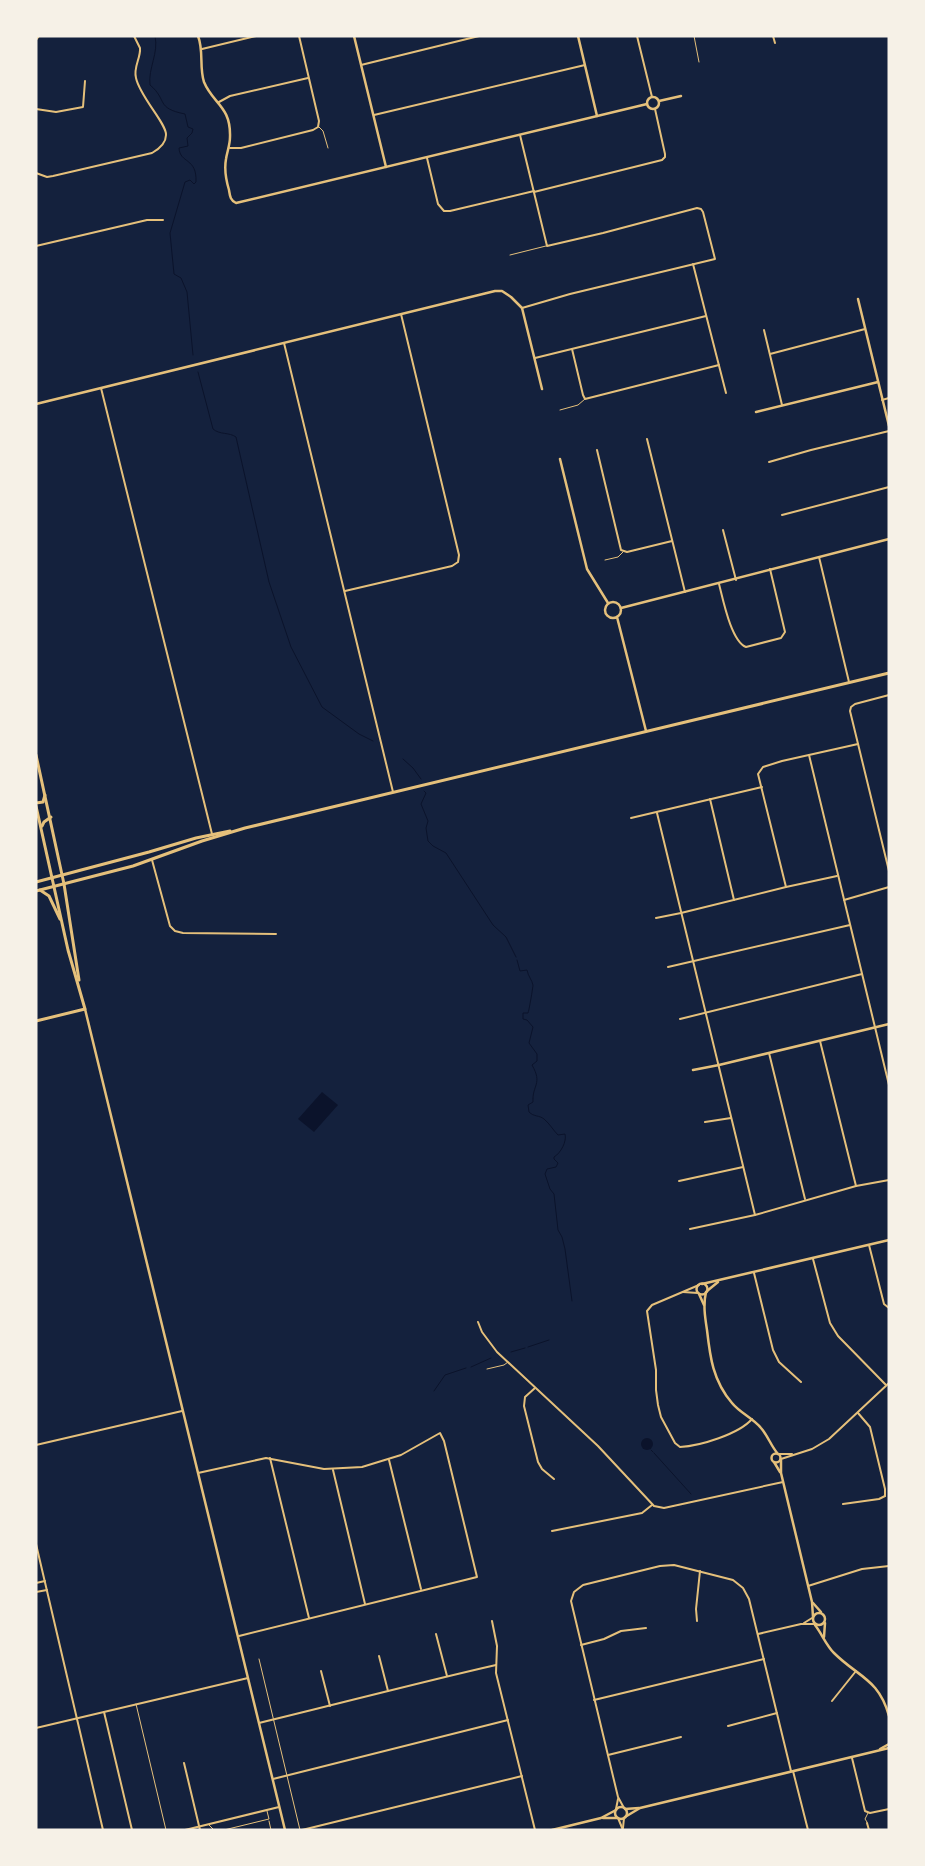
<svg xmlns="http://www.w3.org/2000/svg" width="925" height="1866" font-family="Karla,sans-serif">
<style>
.water{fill:#0b132b}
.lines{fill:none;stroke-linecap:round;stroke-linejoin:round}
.stream{stroke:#0b132b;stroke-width:1}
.service{stroke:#e5c07b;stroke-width:1}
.minor{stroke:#e5c07b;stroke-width:2}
.tertiary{stroke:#e5c07b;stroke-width:2.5}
.secondary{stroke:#e5c07b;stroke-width:3}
</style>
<rect width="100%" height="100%" fill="#14213d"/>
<g class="water">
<path d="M 322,1092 L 338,1105 L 314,1132 L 298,1119 Z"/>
<circle cx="647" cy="1444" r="6"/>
</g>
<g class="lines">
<g class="stream">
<path d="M 155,36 C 159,53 148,68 150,85 C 168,100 155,108 185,114 L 188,127 L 193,129 L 192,133 L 187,138 L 188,146 L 179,148 C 180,164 197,157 196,182 L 194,184 L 190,180 L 185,182 L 170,233 L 174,274 L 181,278 L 187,292 L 193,355"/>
<path d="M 198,372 L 213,429 C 220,435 229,432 236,437 L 269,582 L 291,647 L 322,707 L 359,734 L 373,741"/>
<path d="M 403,759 L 413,768 L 421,779"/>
<path d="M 424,791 L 426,793 L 421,804 L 428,821 L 426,828 L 428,841 L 433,846 L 446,853 L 493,925 L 506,937 L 516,957"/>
<path d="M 517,960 L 520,971 L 527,970 C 528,976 532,980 533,985 C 533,987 529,1011 528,1013 L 523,1013 L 523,1019 L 527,1020 L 533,1027 L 529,1043 L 537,1054 L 537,1061 L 532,1065 C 543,1084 532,1085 533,1102 L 528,1105 L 529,1112 C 534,1117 539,1115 544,1119 C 550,1124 553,1130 558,1135 L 565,1134 C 567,1141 561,1153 554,1157 L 554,1159 L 558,1163 L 556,1167 L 547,1169 L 545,1174 L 550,1189 L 554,1194 L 558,1230 L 562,1237 L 565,1249 L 572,1301"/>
<path d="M 528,1347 L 549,1340"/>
<path d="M 511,1352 L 525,1348"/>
<path d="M 471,1367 L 491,1358"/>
<path d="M 434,1391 L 445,1375 L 466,1368"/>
<path d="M 651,1450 L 653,1452"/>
<path d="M 654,1453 L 691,1494"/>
</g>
<g class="service">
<path d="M 694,36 L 699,62"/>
<path d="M 319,127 L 323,131 L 328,148"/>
<path d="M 510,255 L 546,246"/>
<path d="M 560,410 L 578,405 L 585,399"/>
<path d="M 605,560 L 618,557 L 623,552"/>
<path d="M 487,1369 L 504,1365 L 508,1362"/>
<path d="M 259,1659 L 300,1830"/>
<path d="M 136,1704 L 166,1830"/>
<path d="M 269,1821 L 271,1830"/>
<path d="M 867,1822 L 865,1819 L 868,1813"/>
<path d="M 209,1825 L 214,1830"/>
<path d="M 224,1830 L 269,1819 L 267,1811"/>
</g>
<g class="minor">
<path d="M 637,36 L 652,97"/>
<path d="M 773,36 L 775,43"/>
<path d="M 36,40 L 39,36"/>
<path d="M 202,49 L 256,36"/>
<path d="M 361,65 L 479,36"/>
<path d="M 219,102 L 230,96 L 308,78"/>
<path d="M 36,109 L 56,112 L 83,107 L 85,81"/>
<path d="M 374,115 L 585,65"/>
<path d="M 520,135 L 547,246 L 603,233 L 697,208 L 701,209 L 703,212 L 715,259 L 570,294 L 522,308"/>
<path d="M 230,148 L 241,148 L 313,130 L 318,127 L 319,121 L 299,36"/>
<path d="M 427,158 L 438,204 L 444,211 L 450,211 L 534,191"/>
<path d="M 36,173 L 47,177 L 53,176 L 152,153 C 159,149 166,144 166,135 C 167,124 140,97 136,78 C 133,67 141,58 140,48 L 134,36"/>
<path d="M 534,192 L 662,160 L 665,157 L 665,154 L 655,109"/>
<path d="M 36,246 L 147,220 L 163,220"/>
<path d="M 693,264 L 726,393"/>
<path d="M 764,330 L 782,405"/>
<path d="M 284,343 L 393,792"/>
<path d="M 572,349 L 583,395 L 585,399 L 719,365"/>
<path d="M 770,354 L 865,329"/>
<path d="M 535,358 L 706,316"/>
<path d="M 101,388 L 212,834"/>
<path d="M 882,400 L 889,398"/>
<path d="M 647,439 L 685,592"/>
<path d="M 597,450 L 621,550 L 627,552 L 672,541"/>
<path d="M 769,462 L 811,450 L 889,431"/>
<path d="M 782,515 L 889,487"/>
<path d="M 723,530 L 736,580"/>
<path d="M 819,557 L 849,682"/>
<path d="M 719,584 C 723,599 731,641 746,647 L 781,638 L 785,632 L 770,569"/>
<path d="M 345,591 L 452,566 L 458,562 L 459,555 L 401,314"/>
<path d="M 889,695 L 855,704 L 851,707 L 850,711 L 889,871"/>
<path d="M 809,755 L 889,1085"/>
<path d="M 710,799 L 734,900"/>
<path d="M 657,813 L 755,1215"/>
<path d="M 631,818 L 762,787"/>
<path d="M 152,860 L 170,926 L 175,931 L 183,933 L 276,934"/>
<path d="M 786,887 L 758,774 L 763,767 L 782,761 L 858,744"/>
<path d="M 844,900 L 889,887"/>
<path d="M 656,918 L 681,913 L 786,887 L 837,876"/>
<path d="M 668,967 L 850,925"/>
<path d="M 680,1019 L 862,974"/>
<path d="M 820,1041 L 856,1186"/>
<path d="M 769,1053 L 805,1199"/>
<path d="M 705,1122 L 731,1118"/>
<path d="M 679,1181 L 743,1167"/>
<path d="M 690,1229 L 755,1215 L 856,1186 L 889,1180"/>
<path d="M 869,1245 L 884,1304 L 889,1308"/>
<path d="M 813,1259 L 830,1323 L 838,1336 L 886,1385"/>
<path d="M 754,1273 L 773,1350 L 779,1362 L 801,1382"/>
<path d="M 699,1285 L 652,1305 L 647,1311 L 656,1370 L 656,1390 L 658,1405 L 661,1417 L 675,1443 L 680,1447 C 700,1446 739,1434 752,1419"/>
<path d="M 683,1292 L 698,1293"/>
<path d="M 478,1322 L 482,1332 L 497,1352 L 598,1446 L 654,1506 L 664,1508 L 783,1482"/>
<path d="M 535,1388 L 525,1397 L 524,1406 L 538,1462 L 542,1469 L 554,1479"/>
<path d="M 858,1413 L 870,1427 L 885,1489 L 885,1496"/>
<path d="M 36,1445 L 182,1411"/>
<path d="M 779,1454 L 792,1454"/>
<path d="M 270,1458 L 309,1618"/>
<path d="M 781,1459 L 812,1449 L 829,1439 L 889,1383"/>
<path d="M 389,1460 L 421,1589"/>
<path d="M 333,1470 L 365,1604"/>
<path d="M 198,1473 L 266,1458 L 324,1469 L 362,1467 L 401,1455 L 440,1433 L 444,1441 L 477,1577 L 239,1636"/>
<path d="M 843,1504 L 879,1499 L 885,1496"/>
<path d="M 552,1531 L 642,1513 L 652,1505"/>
<path d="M 36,1544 L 77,1719"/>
<path d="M 36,1583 L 45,1581"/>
<path d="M 808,1586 L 862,1569 L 889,1566"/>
<path d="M 36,1592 L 47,1590"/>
<path d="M 492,1621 L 497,1646 L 496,1673 L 535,1830"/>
<path d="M 697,1621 L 696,1609 L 700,1571"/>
<path d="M 804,1623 L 812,1618"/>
<path d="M 436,1634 L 447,1676"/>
<path d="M 758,1634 L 801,1624 L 814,1624"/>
<path d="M 581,1645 L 604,1639 L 621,1631 L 646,1628"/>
<path d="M 379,1656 L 388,1691"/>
<path d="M 321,1671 L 330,1706"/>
<path d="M 594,1700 L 764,1659"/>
<path d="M 832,1701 L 856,1671"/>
<path d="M 104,1712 L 132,1830"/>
<path d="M 77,1719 L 103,1830"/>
<path d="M 259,1723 C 338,1704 417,1683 496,1665"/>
<path d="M 728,1726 L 777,1713"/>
<path d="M 36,1728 L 248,1678"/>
<path d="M 608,1755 L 681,1737"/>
<path d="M 852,1758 L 865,1811 L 870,1813 L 889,1809"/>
<path d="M 184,1763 L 200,1830"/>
<path d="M 793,1771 L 808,1830"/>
<path d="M 273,1779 L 508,1720"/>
<path d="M 624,1808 L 618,1797 L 571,1601 L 574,1592 L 583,1585 L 660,1566 L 674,1565 L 733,1580 L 743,1588 L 749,1599 L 791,1771"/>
<path d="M 616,1809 L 618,1799"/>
<path d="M 618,1818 L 623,1830"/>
<path d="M 867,1823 L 869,1830"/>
<path d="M 623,1828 L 624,1818"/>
<path d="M 185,1830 L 279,1807"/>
<path d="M 302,1830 L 522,1776"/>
</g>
<g class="tertiary">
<path d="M 198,36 C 204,51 199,67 204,82 C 213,104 231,106 230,137 C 230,145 227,152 226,159 C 224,170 226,180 229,190 C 230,196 230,200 236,203 L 647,104"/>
<path d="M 354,36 L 386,167"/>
<path d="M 578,36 L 597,116"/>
<circle cx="653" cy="103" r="6"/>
<path d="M 659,101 L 681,96"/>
<path d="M 858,299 L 889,426"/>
<path d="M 36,404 L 495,291 L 502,291 L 511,297 L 522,308 L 542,389"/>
<path d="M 756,412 L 878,382"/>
<path d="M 560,459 L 587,569 L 608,603"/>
<circle cx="613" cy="610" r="8"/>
<path d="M 621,608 L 889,539"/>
<path d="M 617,617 L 646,731"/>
<path d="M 85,1009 L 285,1830"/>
<path d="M 693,1070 L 719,1065 L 889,1024"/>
<circle cx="702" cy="1289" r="5.5"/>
<path d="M 702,1284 L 889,1240"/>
<path d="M 707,1291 L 718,1282"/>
<path d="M 706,1292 C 703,1305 705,1317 707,1330 C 710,1357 713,1381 732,1403 C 740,1413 753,1418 761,1428 C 768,1436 771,1446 778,1454"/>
<path d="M 699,1294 L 704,1305"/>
<circle cx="776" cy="1458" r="4.5"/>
<path d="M 781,1460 L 781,1473 L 812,1602 L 813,1617"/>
<path d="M 774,1462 L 780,1472"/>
<path d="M 813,1603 L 821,1612"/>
<circle cx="819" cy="1619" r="6"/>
<path d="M 815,1625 C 822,1634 826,1645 834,1653 C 858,1677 879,1679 889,1716"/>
<path d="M 824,1637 L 825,1623"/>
<path d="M 880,1749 L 889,1744"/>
<circle cx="621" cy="1813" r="6"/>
<path d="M 625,1809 L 639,1808"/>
<path d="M 625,1817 L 640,1808 L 889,1748"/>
<path d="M 603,1818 L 617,1818"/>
<path d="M 552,1830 L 601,1818 L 616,1810"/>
</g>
<g class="secondary">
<path d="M 36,755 L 64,884 L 79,980"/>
<path d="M 36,803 L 43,802 L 45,795"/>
<path d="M 36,806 L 68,950 L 85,1009 L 36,1021"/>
<path d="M 42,826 L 44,822 L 51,817"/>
<path d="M 36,882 L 149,852 L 196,838 L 230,831"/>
<path d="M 40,890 L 49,896 L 60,919"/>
<path d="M 36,891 L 133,866 L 202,841 L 245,828 L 889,673"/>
</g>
</g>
<rect width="925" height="1866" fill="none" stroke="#f6f1e7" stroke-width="75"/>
</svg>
